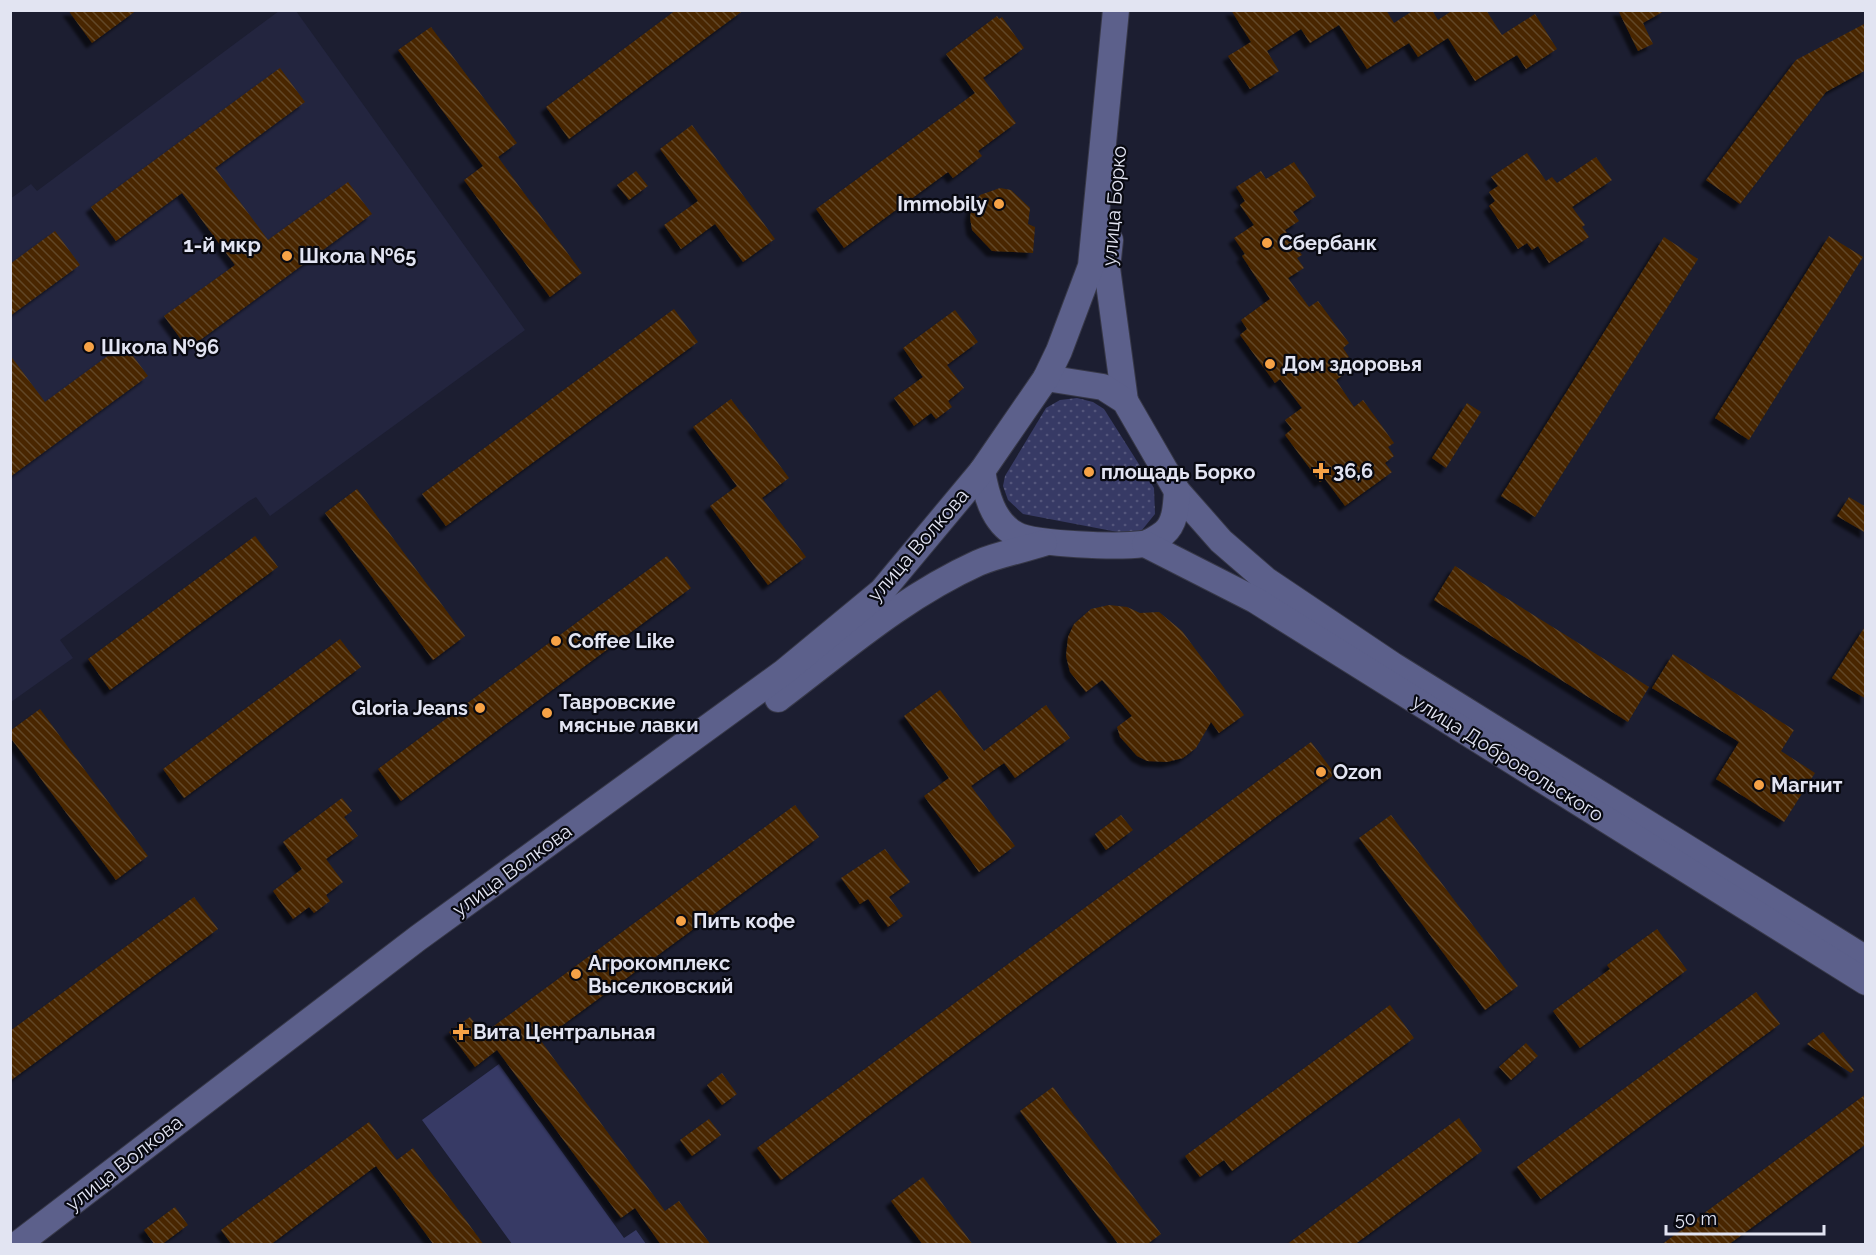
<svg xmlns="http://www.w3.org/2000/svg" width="1876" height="1255" font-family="Raleway,sans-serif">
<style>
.built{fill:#23253f}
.grass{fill:url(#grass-dots)}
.park{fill:#373a65}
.building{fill:url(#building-back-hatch);filter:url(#shadow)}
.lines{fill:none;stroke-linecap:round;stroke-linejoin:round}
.secondary-casing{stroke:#373848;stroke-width:28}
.secondary{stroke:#5c608b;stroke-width:26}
.poi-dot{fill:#f6a246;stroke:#080911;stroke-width:2}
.labels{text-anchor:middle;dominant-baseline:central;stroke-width:4.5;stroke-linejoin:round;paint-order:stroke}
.poi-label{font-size:20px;font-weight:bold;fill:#e2e4f2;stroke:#080911;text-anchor:start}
.street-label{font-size:20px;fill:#e2e4f2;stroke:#080911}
.neighbourhood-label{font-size:21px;font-weight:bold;fill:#e2e4f2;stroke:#080911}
</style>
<defs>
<pattern id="grass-dots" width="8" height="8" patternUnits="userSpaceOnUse" patternTransform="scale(1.5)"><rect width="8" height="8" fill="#373a65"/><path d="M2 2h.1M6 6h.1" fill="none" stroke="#54567c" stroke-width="1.8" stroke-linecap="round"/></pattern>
<pattern id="building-back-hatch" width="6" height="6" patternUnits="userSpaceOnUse" patternTransform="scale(1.5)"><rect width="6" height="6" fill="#482700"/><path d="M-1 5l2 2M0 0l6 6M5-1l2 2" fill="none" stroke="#624626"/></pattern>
<filter id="shadow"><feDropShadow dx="-5.5" dy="5.5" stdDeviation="1.5" flood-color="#0009"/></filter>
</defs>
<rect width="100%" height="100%" fill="#1c1e31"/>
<path class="built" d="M 279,11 L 296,11 L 525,330 L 270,516 L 256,497 L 249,501 L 60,640 L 73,658 L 11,702 L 10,199 L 31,184 L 37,191 Z"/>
<path class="grass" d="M 1077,398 L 1093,402 L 1104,409 L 1154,488 L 1155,514 L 1142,530 L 1128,534 L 1023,514 L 1008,500 L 1003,486 L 1005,476 L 1046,408 L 1060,400 Z"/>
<path class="park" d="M 499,1064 L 624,1238 L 636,1230 L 646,1244 L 512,1244 L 422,1120 Z"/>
<g class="building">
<path d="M 68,10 L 137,10 L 92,43 Z"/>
<path d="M 676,10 L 744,10 L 569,139 L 546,107 Z"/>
<path d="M 1231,10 L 1386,10 L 1394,23 L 1414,10 L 1432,10 L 1438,20 L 1453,10 L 1486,10 L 1502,35 L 1535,14 L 1557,49 L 1526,69 L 1517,55 L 1475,81 L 1448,38 L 1418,57 L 1409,43 L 1367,69 L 1339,25 L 1310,43 L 1301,29 L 1267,51 L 1279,71 L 1250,89 L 1228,56 L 1251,42 Z"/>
<path d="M 1618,10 L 1666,10 L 1643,23 L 1653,44 L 1638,51 Z"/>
<path d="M 997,16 L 999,19 L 1002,17 L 1024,48 L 983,78 L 1016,123 L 978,151 L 982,156 L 953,178 L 948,172 L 844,248 L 816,209 L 975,93 L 946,54 Z"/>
<path d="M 1866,23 L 1866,70 L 1826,92 L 1740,204 L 1706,180 L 1796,60 Z"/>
<path d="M 431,27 L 517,143 L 498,157 L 582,273 L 550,297 L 464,180 L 483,166 L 398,50 Z"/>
<path d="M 280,68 L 305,102 L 215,168 L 268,240 L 348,182 L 372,214 L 188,349 L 164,316 L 235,265 L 182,193 L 116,241 L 91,207 Z"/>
<path d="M 692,125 L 775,239 L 743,262 L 715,224 L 681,249 L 664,225 L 698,201 L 660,149 Z"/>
<path d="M 1527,153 L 1546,181 L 1552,177 L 1557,183 L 1596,157 L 1612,180 L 1572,207 L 1585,225 L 1582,227 L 1589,237 L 1549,263 L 1538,246 L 1532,250 L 1527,243 L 1518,249 L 1489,206 L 1495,201 L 1489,192 L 1498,186 L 1491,177 Z"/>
<path d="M 1294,162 L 1316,196 L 1293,212 L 1299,221 L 1285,230 L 1302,255 L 1297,258 L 1304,268 L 1288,278 L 1309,307 L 1318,301 L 1349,343 L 1343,348 L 1349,357 L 1340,363 L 1347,372 L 1336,380 L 1354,407 L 1363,400 L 1394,443 L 1388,447 L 1394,456 L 1385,463 L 1392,472 L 1345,506 L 1325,479 L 1320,482 L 1285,435 L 1292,429 L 1285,420 L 1302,408 L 1280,379 L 1275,383 L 1240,335 L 1247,329 L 1241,320 L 1270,299 L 1242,256 L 1245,254 L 1234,238 L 1254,225 L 1240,205 L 1245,201 L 1236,187 L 1261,171 L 1266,179 Z"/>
<path d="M 636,171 L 648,186 L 629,200 L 617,185 Z"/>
<path d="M 1000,188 L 1011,190 L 1030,208 L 1028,224 L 1035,227 L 1033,253 L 992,251 L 972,230 L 970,217 L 973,204 L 980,195 Z"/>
<path d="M 55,231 L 80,265 L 10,316 L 10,264 Z"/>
<path d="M 1829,236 L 1863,257 L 1749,440 L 1715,418 Z"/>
<path d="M 1664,237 L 1698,259 L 1535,517 L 1501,496 Z"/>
<path d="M 674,309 L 698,342 L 446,526 L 422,494 Z"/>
<path d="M 955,310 L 978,342 L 947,365 L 964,388 L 948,401 L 952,407 L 936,419 L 931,413 L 914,426 L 894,398 L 923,377 L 903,348 Z"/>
<path d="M 124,344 L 148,376 L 10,477 L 10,355 L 45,402 Z"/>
<path d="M 731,399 L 789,478 L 762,498 L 806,557 L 768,585 L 710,506 L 737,486 L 693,427 Z"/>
<path d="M 1467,403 L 1481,412 L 1446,468 L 1432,458 Z"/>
<path d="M 357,489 L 465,636 L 433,660 L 325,513 Z"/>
<path d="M 1849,497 L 1866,507 L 1866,533 L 1837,516 Z"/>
<path d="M 255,536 L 278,567 L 110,690 L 88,659 Z"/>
<path d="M 667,556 L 691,588 L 401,801 L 378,769 Z"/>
<path d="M 1455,566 L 1649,687 L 1628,722 L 1434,600 Z"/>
<path d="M 1109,605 L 1127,607 L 1140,613 L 1159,612 L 1182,631 L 1244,715 L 1219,733 L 1211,722 L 1196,748 L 1183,758 L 1167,762 L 1147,761 L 1137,756 L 1120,737 L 1117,727 L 1132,716 L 1102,680 L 1086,692 L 1070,672 L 1066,656 L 1068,637 L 1074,624 L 1091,609 Z"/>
<path d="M 1866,625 L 1866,699 L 1832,678 Z"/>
<path d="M 340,639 L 361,667 L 184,798 L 163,769 Z"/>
<path d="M 1673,654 L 1794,730 L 1781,751 L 1815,773 L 1784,822 L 1716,779 L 1739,742 L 1652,688 Z"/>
<path d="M 940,690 L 984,751 L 1046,705 L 1070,738 L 1015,778 L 1004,763 L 971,786 L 1015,846 L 979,872 L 924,796 L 949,778 L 904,716 Z"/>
<path d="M 40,709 L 148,856 L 116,880 L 10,737 L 10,731 Z"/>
<path d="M 1311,742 L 1335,774 L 781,1180 L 757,1148 Z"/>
<path d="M 342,798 L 352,811 L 344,817 L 358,836 L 326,859 L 343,882 L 326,895 L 330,901 L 314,913 L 309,907 L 293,919 L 273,891 L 302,869 L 283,842 Z"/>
<path d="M 795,805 L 819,837 L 541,1041 L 665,1211 L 679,1201 L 711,1245 L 661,1245 L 635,1208 L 621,1218 L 497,1050 L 475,1067 L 449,1032 L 470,1017 L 483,1034 Z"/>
<path d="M 1121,815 L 1133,830 L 1106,850 L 1095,834 Z"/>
<path d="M 1391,815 L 1518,986 L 1485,1010 L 1359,838 Z"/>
<path d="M 885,849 L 910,882 L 889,897 L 903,916 L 888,927 L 868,899 L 860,904 L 841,878 Z"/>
<path d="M 194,897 L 218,929 L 10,1081 L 10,1031 Z"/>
<path d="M 1657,929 L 1687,970 L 1580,1048 L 1553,1011 L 1610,969 L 1607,965 Z"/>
<path d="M 1756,992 L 1780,1024 L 1541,1199 L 1517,1167 Z"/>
<path d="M 1390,1005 L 1414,1038 L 1232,1171 L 1224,1160 L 1200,1177 L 1185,1156 Z"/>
<path d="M 1823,1032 L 1854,1070 L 1851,1073 L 1807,1044 Z"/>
<path d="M 1526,1043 L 1538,1056 L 1511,1080 L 1499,1067 Z"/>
<path d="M 722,1073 L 737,1094 L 722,1105 L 707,1085 Z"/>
<path d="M 1053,1087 L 1161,1234 L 1146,1245 L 1119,1245 L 1020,1111 Z"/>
<path d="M 1866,1094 L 1866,1144 L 1728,1245 L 1661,1245 Z"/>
<path d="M 1459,1118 L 1482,1151 L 1354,1245 L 1286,1245 Z"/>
<path d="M 709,1119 L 721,1135 L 692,1156 L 680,1140 Z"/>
<path d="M 369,1122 L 397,1160 L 413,1148 L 484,1245 L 434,1245 L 376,1166 L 270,1245 L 232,1245 L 221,1230 Z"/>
<path d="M 923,1177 L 973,1245 L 923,1245 L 891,1201 Z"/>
<path d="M 175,1207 L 188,1225 L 161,1245 L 155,1245 L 144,1230 Z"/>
</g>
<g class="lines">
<g class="secondary-casing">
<g id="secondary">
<path d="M 1110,240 L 1107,268 L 1125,401"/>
<path d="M 1046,378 L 1103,387 L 1125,401 L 1177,491 L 1221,541 L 1266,580 L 1394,666 L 1866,959"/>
<path d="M 982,471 C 986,494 993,522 1015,534 C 1034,545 1120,547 1143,544 C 1149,543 1159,537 1164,533 C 1176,523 1176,505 1177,491"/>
<path d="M 1145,544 L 1255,600 L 1866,982"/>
<path d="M 778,699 C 843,650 903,597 978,563 C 999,554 1023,550 1044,543"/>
<path d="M 18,1244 L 418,938 L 784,672 L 882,591 L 982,471 L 1046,378 L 1059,351 L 1091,266 L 1116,10"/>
</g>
</g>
<use href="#secondary" class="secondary"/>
</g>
<g class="poi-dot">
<circle cx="999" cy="204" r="6"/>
<circle cx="1267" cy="243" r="6"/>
<circle cx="287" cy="256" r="6"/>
<circle cx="89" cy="347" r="6"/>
<circle cx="1270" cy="364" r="6"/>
<path d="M1318 462h6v6h6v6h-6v6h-6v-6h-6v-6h6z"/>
<circle cx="1089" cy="472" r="6"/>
<circle cx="556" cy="641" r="6"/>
<circle cx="480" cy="708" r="6"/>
<circle cx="547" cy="713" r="6"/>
<circle cx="1321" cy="772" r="6"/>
<circle cx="1759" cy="785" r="6"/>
<circle cx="681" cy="921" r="6"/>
<circle cx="576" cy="974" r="6"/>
<path d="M458 1023h6v6h6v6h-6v6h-6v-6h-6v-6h6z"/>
</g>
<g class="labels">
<g class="poi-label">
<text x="987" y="204" text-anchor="end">Immobily</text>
<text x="1279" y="243">Сбербанк</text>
<text x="299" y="256">Школа №65</text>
<text x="101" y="347">Школа №96</text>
<text x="1282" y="364">Дом здоровья</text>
<text x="1333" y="471">36,6</text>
<text x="1101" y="472">площадь Борко</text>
<text x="568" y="641">Coffee Like</text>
<text x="559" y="702">Тавровские<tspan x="559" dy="23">мясные лавки</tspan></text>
<text x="468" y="708" text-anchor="end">Gloria Jeans</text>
<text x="1333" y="772">Ozon</text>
<text x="1771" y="785">Магнит</text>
<text x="693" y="921">Пить кофе</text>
<text x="588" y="963">Агрокомплекс<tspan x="588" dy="23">Выселковский</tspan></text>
<text x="473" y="1032">Вита Центральная</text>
</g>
<g class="street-label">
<text transform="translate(1114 206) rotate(-85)">улица Борко</text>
<text transform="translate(918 545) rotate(-49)">улица Волкова</text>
<text transform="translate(1508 758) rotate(32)">улица Добровольского</text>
<text transform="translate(512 870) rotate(-36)">улица Волкова</text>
<text transform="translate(124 1163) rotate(-38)">улица Волкова</text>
</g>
<g class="neighbourhood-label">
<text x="222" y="244">1-й мкр</text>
</g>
</g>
<rect width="1876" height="1255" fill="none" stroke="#e2e4f2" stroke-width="24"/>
<path d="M1666 1225v9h158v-9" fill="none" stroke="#e2e4f2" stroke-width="3"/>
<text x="1675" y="1225" font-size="18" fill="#e2e4f2" stroke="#080911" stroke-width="4.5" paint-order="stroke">50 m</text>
</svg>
